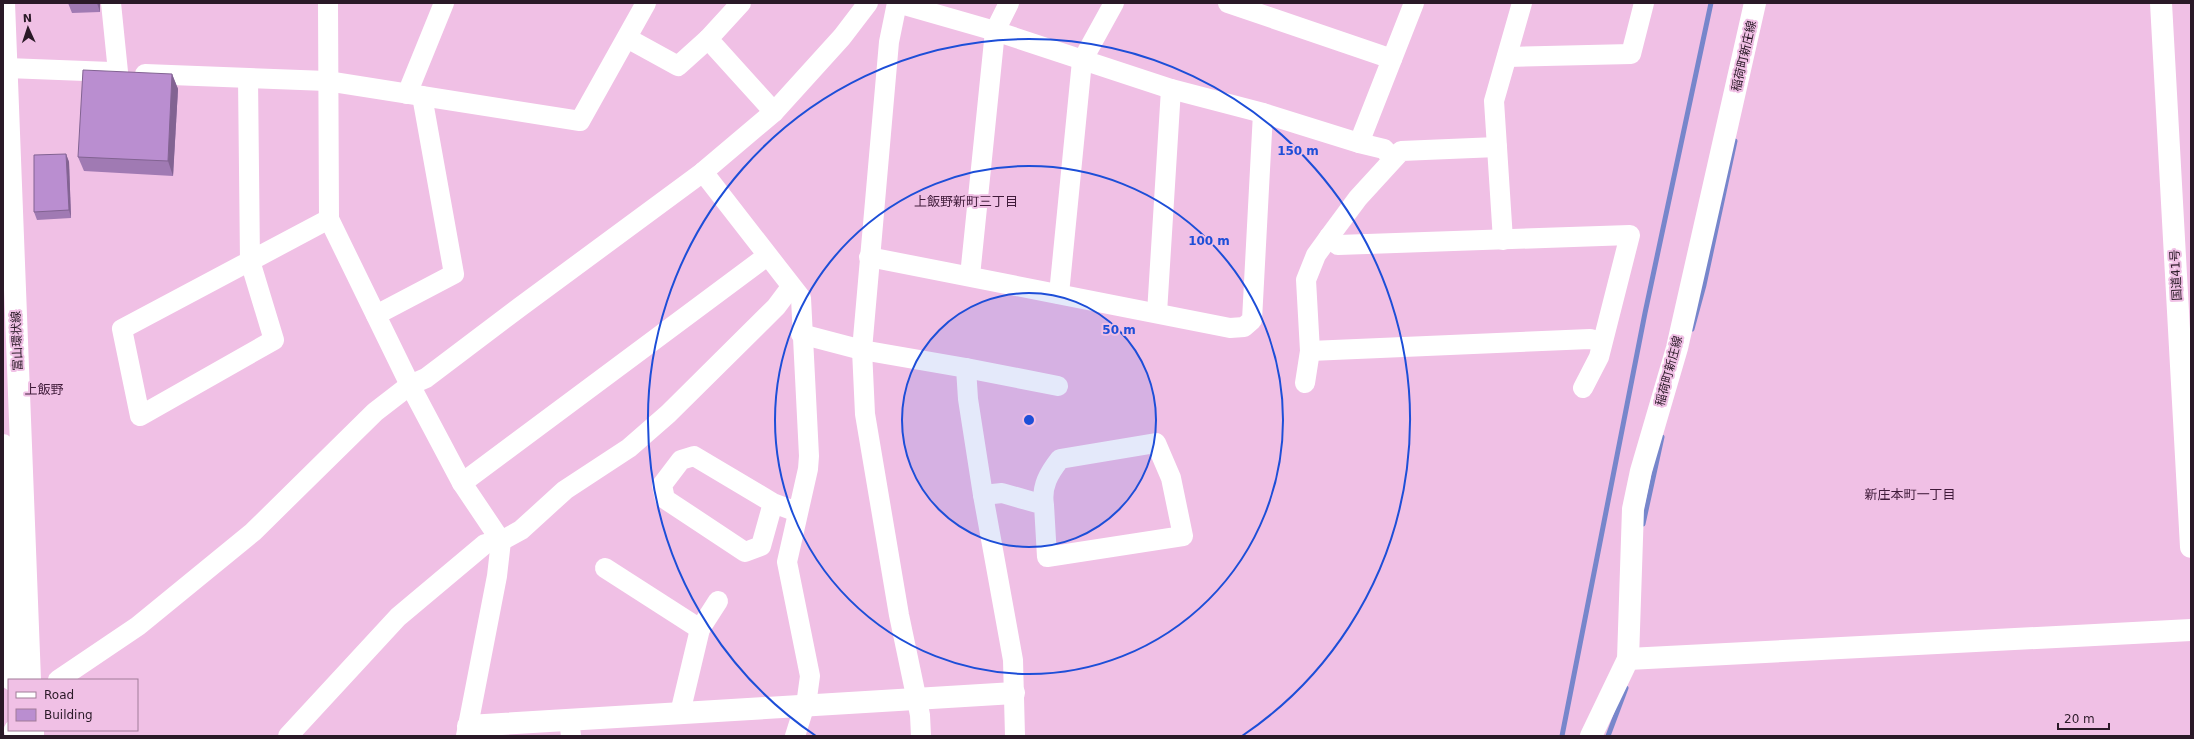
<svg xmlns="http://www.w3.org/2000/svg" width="2194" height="739" font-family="'DejaVu Sans','Noto Sans JP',sans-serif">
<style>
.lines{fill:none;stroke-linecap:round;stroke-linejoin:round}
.stream{stroke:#7786cb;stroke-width:5}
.minor{stroke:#fff;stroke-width:20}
.tertiary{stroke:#fff;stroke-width:22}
.secondary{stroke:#fff;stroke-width:22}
.primary{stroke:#fff;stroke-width:22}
.trunk{stroke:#fff;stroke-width:22}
.wall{fill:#a07ab3}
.shaded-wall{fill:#826392}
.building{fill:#ba8ed0;stroke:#826392}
.ring{fill:none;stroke:#1d4ed8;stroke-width:2}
.labels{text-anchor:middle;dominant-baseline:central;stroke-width:4;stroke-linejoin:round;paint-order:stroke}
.street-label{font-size:12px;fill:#2a1927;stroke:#f0c0e5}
.neighbourhood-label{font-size:13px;fill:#401b3a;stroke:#f0c0e5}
.centre{fill:#1d4ed8;stroke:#f0c0e5;stroke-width:2}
.ring-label{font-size:12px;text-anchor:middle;font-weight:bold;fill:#1d4ed8;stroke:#f0c0e5;stroke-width:4;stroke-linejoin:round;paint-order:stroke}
</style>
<rect width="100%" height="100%" fill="#f0c0e5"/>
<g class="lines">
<g class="stream">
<path d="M 1692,329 L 1704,285 L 1735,141"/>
<path d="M 1643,524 L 1662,437"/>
<path d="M 1562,736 L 1645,313 L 1711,3"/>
<path d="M 1608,736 L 1626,688"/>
</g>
<g class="minor">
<path d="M 111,3 L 118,72"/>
<path d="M 328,3 L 329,219 L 410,385 L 462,483 L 501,541 L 497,576 L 466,736"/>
<path d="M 741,3 L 708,39 L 774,112"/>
<path d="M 897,3 L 889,42 L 862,350 L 865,414 L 899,615 L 920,715 L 921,736"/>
<path d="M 897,3 L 995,31 L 1171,89 L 1263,113 L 1359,143 L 1414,3"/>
<path d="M 1228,3 L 1392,59"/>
<path d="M 627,38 L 678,66 L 708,39"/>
<path d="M 1507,57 L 1631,54 L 1644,3"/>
<path d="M 7,68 L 111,72"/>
<path d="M 145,74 L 327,81 L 580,121 L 646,3"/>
<path d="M 248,78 L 250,261 L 274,340 L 140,416 L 122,329 L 329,219"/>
<path d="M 407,94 L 444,3"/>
<path d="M 1359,143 L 1384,149 L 1393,159"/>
<path d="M 703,172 L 801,298 L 809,456 L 808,469 L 787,562 L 810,676 L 807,698 L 795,736"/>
<path d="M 1329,237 L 1338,245 L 1630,235 L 1599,357 L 1583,388"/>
<path d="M 1503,240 L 1494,101 L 1522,3"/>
<path d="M 869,257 L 1230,328 L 1244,327 L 1252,320 L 1263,113"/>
<path d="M 970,276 L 995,31 L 1009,3"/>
<path d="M 1059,294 L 1082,61 L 1114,3"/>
<path d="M 1157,313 L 1171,89"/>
<path d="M 376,315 L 454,274 L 422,96"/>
<path d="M 801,334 L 862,350 L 966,368 L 968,399 L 983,495 L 1013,660 L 1015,736"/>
<path d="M 1310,351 L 1590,339 L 1602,342"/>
<path d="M 966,368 L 1058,386"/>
<path d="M 1305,383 L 1310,351 L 1306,280 L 1316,255 L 1329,237 L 1358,198 L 1401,151 L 1497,147"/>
<path d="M 462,483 L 767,256"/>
<path d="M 983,495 L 1002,493 L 1044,505 L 1047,557 L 1183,536 L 1171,478 L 1156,443 L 1060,459 C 1049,473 1041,486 1044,505"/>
<path d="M 773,503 L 761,546 L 745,552 L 665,499 L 662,485 L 681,460 L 694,456 L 773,503 L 797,512"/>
<path d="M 605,568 L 700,629"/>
<path d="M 58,680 L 138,626 L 253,532 L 375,412 L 410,385 L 426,378 L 520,307 L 703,172 L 774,112 L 842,37 L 868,3"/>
<path d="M 680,713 L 700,629 L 718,601"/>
<path d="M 569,720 L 571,736"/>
<path d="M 288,736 L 398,617 L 485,544 L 501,541 L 521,530 L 565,490 L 629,448 L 668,414 L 776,307 L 791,287"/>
</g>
<g class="tertiary">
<path d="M 1628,659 L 2191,630"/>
<path d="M 468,726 L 1014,693"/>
</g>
<path class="secondary" d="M 1591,736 L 1628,659 L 1633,509 L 1641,471 L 1677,348 L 1755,3"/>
<g class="primary">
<path d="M 4,3 L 30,680"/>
<path d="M 3,445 L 12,680"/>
<path d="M 15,730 L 16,736"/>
<path d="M 33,730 L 33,736"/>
</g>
<path class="trunk" d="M 2161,3 L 2191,547"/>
</g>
<g class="wall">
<path d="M 68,3 L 100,3 L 100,12 L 72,13 Z"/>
<path d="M 172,74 L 178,89 L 173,176 L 84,171 L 78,157 Z"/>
<path d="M 66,154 L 69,162 L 71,218 L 37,220 L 34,212 Z"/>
</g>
<g class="shaded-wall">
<path d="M 97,3 L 100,3 L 100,12 Z"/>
<path d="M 172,74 L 178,89 L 173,176 L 168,161 Z"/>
<path d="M 66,154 L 69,162 L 71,218 L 69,210 Z"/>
</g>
<g class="building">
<path d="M 83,70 L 172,74 L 168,161 L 78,157 Z"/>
<path d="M 66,154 L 69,210 L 34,212 L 34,155 Z"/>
</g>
<circle cx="1029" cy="420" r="127" fill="#1d4ed8" fill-opacity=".12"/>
<g class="ring">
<circle cx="1029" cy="420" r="127"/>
<circle cx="1029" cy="420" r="254"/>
<path d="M816 736A381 381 0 1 1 1242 736"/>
</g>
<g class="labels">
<g class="street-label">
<text transform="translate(1744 56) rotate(-77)">稲荷町新庄線</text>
<text transform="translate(2176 275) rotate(-93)">国道41号</text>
<text transform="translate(17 341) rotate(-92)">富山環状線</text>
<text transform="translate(1669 371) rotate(-75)">稲荷町新庄線</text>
</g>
<g class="neighbourhood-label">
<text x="966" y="201">上飯野新町三丁目</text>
<text x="44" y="389">上飯野</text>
<text x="1910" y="494">新庄本町一丁目</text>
</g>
</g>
<circle cx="1029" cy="420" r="6" class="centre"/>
<g class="ring-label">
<text x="1298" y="155">150 m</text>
<text x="1209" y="245">100 m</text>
<text x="1119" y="334">50 m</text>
</g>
<rect width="2194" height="739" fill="none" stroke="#2a1927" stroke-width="8"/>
<rect x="8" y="679" width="130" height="52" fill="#f0c0e5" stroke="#a17d99"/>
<rect x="16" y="692" width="20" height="6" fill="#ffffff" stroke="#a17d99"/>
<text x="44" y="699" font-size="12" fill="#2a1927">Road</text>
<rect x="16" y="709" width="20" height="12" fill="#ba8ed0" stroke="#a17d99"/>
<text x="44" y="719" font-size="12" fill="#2a1927">Building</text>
<g transform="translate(28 28) rotate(357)" stroke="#f0c0e5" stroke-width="3" paint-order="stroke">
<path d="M0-3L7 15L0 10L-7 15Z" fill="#2a1927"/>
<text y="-6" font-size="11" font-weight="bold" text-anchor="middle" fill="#2a1927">N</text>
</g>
<path d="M2058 723v6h51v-6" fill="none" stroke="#2a1927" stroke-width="2"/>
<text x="2064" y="723" font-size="12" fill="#2a1927" stroke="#f0c0e5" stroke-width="3" paint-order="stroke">20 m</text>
</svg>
